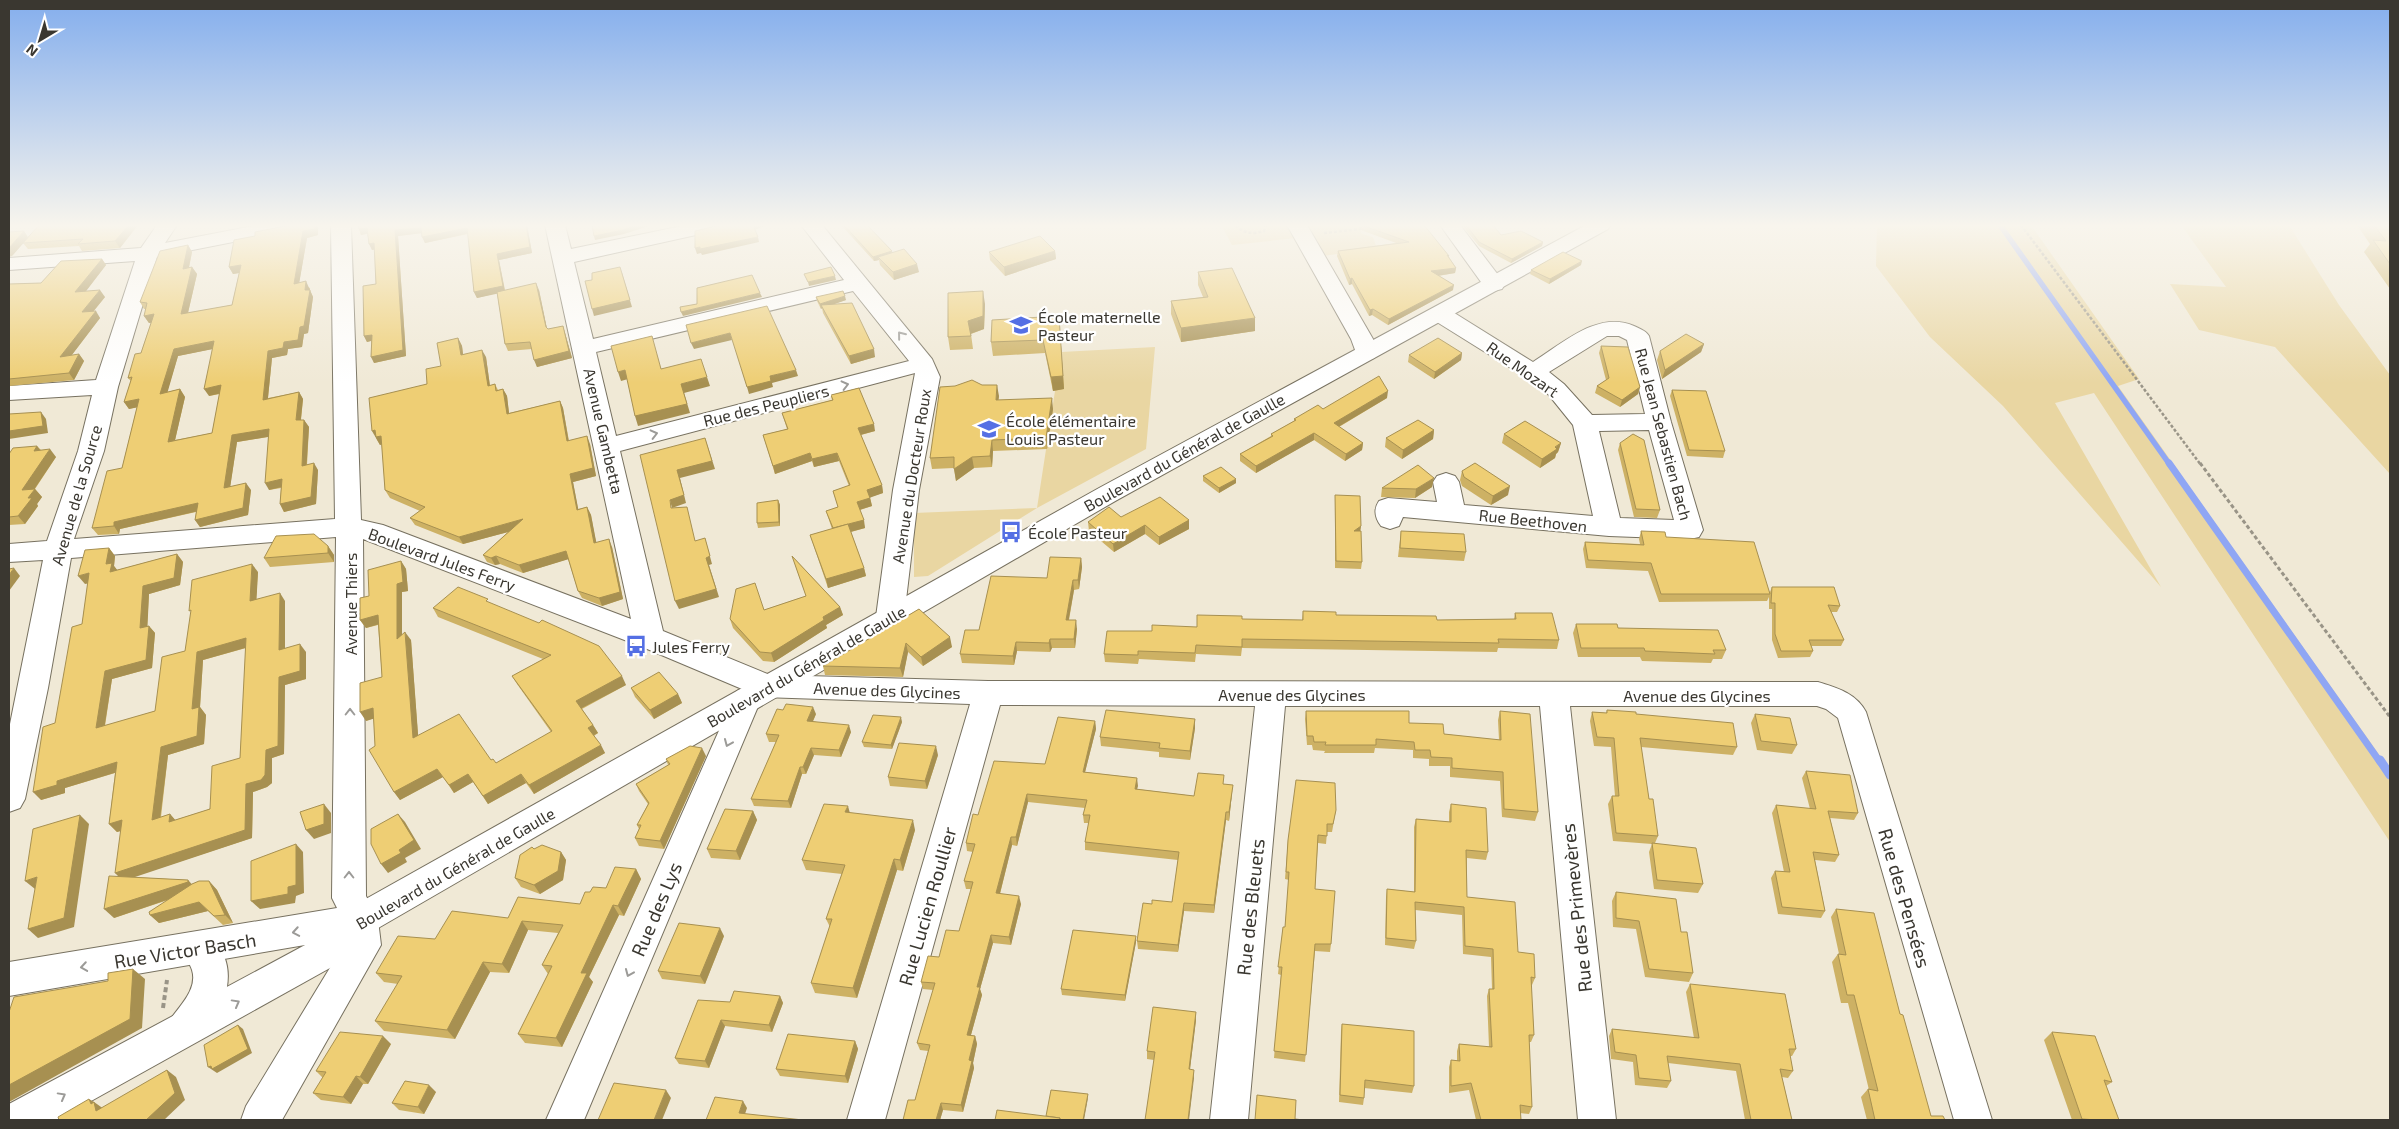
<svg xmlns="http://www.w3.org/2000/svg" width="2399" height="1129" font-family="'Exo 2',sans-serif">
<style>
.green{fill:#e9d6a2}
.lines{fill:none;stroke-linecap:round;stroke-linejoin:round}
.stream-far2{stroke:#8fa6f4;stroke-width:5.5}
.stream-far1{stroke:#8fa6f4;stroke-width:7}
.stream{stroke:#8fa6f4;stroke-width:9}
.street-casing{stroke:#777160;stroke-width:2}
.secondary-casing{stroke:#777160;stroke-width:2}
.path-far2{stroke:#999487;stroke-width:2.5;stroke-dasharray:3 2;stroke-linecap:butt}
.path-far1{stroke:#999487;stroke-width:3;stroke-dasharray:4 2.5;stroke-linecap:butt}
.path{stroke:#999487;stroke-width:4;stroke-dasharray:5 3;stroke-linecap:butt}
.street{fill:#fff;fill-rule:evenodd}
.secondary{fill:#fff;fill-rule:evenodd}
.wall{fill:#cdb164;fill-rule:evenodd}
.shaded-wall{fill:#a79051}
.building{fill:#eece74;stroke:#a79051;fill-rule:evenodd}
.oneway{stroke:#9c9b98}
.labels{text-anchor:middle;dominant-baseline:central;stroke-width:4.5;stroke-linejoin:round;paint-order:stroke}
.poi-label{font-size:16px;fill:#3a3730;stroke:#fff;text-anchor:start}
.street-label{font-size:16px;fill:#3a3730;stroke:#fff}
.near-street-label{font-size:19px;fill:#3a3730;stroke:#fff}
</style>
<rect width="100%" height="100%" fill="#f0e9d6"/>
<g class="green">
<path d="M 1221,225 L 1288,225 L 1296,238 L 1232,245 Z"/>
<path d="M 1304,225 L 1358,225 L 1362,234 L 1373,237 L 1377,249 L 1322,256 Z"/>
<path d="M 1877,225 L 2031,225 L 2139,379 L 2118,386 L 2390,770 L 2390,842 L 2094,393 L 2055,403 L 2161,587 L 2003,406 L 1930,337 L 1876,266 Z"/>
<path d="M 2181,225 L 2289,225 L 2339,305 L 2390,375 L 2390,474 L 2275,347 L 2199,330 L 2170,284 L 2226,287 Z"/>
<path d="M 1155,347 L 1146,449 L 1037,508 L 928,576 L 914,577 L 914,513 L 1037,508 L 1061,352 Z"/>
</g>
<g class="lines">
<path class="stream-far2" d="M 2000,225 L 2170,465"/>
<path class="stream-far1" d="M 2169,463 L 2380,762"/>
<path class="stream" d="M 2380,760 L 2390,775"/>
<g class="street-casing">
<g id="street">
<path d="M 157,225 L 177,225 L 165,243 L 259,225 L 299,225 L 296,229 L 289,231 L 157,257 L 118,387 L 104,451 L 74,539 L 335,519 L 331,225 L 351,225 L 361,520 L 383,525 L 631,619 L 545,225 L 565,225 L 571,249 L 687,225 L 724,225 L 721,229 L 714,231 L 574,262 L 593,339 L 844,280 L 801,225 L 822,225 L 932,359 L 940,377 L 919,490 L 904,617 L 900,624 L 890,628 L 880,624 L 876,617 L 893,490 L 915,373 L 620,451 L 663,631 L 770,675 L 988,681 L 1818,682 C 1837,688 1856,693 1866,712 L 1992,1120 L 1954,1120 L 1838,718 L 1826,709 L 1817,706 L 1570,706 L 1616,1120 L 1578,1120 L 1540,706 L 1285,706 L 1248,1120 L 1210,1120 L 1255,706 L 1000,705 L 885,1120 L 847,1120 L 970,704 L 762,697 L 584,1120 L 546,1120 L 733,699 L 737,691 L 742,689 L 640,646 L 363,539 L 366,896 L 378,920 L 381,945 L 282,1120 L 241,1120 L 246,1106 L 345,943 L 344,922 L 332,898 L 336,537 L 71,558 L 48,688 L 25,799 L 20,808 L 9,812 L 9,729 L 43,560 L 9,562 L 9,544 L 47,541 L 78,451 L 92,395 L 9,400 L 9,386 L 96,380 L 135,261 L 9,270 L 9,258 L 141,248 ZM 853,291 L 909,361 L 616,436 L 596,352 Z"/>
<path d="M 1287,225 L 1307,225 L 1373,339 L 1378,353 L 1374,358 L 1366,360 L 1358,358 L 1351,339 Z"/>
<path d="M 1440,225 L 1460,225 L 1505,284 L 1502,289 L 1494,291 L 1486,289 Z"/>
<path d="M 1440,307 L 1448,309 L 1533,362 C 1562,344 1598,310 1634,326 C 1640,329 1645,330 1649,336 L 1671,422 L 1703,530 L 1699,537 L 1690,539 L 1609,536 L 1403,517 L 1399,526 L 1390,529 L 1381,526 C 1375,518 1373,510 1379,501 L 1388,498 L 1437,502 L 1433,482 L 1437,476 L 1446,473 L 1455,476 L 1459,482 L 1464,505 L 1593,516 L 1573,425 L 1548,394 L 1525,377 L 1432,319 L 1429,314 L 1432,309 ZM 1607,336 L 1619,336 L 1627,340 L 1645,414 L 1592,415 L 1564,384 L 1549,372 ZM 1649,430 L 1674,520 L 1620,518 L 1599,431 Z"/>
<path d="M 199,933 C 250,952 226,1029 184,1046 L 171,1040 L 165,1028 C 174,1010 199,992 192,970 C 190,963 184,956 181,949 L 186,938 Z"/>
</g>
</g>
<g class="secondary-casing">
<path id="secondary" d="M 1586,225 L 1611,225 L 1608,229 L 1117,500 L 373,931 L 339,963 L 57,1120 L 9,1120 L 9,1104 L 305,945 L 9,996 L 9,962 L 355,905 L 1099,488 Z"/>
</g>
<g class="path-far2">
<path d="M 1238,225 L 1237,227 C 1246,234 1254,234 1264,231 L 1266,225"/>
<path d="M 2021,225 L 2201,465"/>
<path d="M 1324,233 L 1360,229 L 1363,225"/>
</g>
<path class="path-far1" d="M 2200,463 L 2390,717"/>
<path class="path" d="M 163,1008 L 167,980"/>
<use href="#street" class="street"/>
<use href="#secondary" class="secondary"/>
</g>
<g class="wall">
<path d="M 39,225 L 138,225 L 120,248 L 82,251 L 79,246 L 28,249 L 23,243 L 12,256 L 24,231 L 28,237 Z"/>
<path d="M 290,225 L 318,225 L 318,235 L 307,238 L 299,283 L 310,288 L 310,290 L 313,297 L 308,333 L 304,334 L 302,347 L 288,349 L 287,355 L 272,358 L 268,398 L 299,392 L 303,399 L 301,420 L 304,420 L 309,427 L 307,465 L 318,470 L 316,504 L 284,512 L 280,504 L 281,488 L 269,490 L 268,437 L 237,442 L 230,487 L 251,490 L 248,515 L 200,527 L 195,520 L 196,512 L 120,529 L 119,534 L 98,535 L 92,528 L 122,468 L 137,407 L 129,409 L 124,402 L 131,381 L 128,378 L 141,353 L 151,323 L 149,323 L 144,316 L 146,309 L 144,309 L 140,302 L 188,245 L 192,252 L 189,268 L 192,267 L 197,274 L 188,313 L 232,305 L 239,273 L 233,274 L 229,267 L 255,236 ZM 212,349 L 209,396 L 220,394 L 212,433 L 175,440 L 185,397 L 180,389 L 167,392 L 178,356 Z"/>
<path d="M 358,225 L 527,225 L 532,253 L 499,260 L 505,290 L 539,290 L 547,329 L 548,329 L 563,326 L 565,333 L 572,358 L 537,367 L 532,349 L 508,351 L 505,344 L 497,293 L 477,298 L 474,292 L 468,234 L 425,243 L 421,233 L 398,236 L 406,356 L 374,363 L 371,341 L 367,342 L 364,336 L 376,284 L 375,249 L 372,250 L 367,234 L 361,235 L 359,229 Z"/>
<path d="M 841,225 L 867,225 L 892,251 L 892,252 L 919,272 L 894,280 L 880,265 L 879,260 L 874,261 Z"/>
<path d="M 1361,225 L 1449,256 L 1449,257 L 1456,268 L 1455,273 L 1438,276 L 1453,290 L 1388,325 L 1372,315 L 1369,316 L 1352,284 L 1349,285 L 1337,256 L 1338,251 L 1396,243 L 1361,230 Z"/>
<path d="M 1465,225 L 1493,225 L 1501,235 L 1543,242 L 1542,246 L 1511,263 L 1479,246 L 1464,228 Z"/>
<path d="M 2357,225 L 2390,225 L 2390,289 L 2364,252 L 2370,244 Z"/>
<path d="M 1055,251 L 1056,259 L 1005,276 L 990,260 L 989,252 Z"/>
<path d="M 102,259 L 106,265 L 85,292 L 105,297 L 93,312 L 100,318 L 71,356 L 79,354 L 84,361 L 74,380 L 9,386 L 9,284 L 41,283 Z"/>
<path d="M 1581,265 L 1549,284 L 1530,274 L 1531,270 Z"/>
<path d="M 1198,272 L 1255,331 L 1181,342 L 1171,314 L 1171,301 L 1203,297 L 1198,285 Z"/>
<path d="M 816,297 L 846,300 L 834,304 L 875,357 L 851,364 L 823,313 L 822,308 L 821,309 L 817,301 Z"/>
<path d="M 985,304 L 984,329 L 971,334 L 973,349 L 950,350 L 948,337 Z"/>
<path d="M 1059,316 L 1064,389 L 1053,391 L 1045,353 L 993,356 L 991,342 Z"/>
<path d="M 458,338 L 462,346 L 463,354 L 486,357 L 490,386 L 495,384 L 498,390 L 503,389 L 507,396 L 509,413 L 560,401 L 563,408 L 569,441 L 590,444 L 596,476 L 573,482 L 578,509 L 587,507 L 591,515 L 596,543 L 612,547 L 623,599 L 602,606 L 582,598 L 578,591 L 568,559 L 523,573 L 500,564 L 495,565 L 487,562 L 483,555 L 508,532 L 463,544 L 415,525 L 410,518 L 420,511 L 390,498 L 385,490 L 382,444 L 380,445 L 376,438 L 427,384 L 441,366 Z"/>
<path d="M 1704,344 L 1701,352 L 1662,379 L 1657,360 L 1660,351 Z"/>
<path d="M 1601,346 L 1640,387 L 1638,394 L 1620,407 L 1595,393 L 1597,386 L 1606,380 L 1599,353 Z"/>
<path d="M 1462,353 L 1461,360 L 1434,379 L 1408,362 L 1409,355 Z"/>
<path d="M 1672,390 L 1725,451 L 1723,458 L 1687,456 L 1670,396 Z"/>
<path d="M 831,395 L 875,431 L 861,435 L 882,485 L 883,493 L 870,497 L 872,506 L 860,510 L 865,528 L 851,532 L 864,568 L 866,576 L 828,588 L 810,535 L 832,529 L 826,511 L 838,507 L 833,491 L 849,486 L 839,461 L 814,467 L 812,461 L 775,474 L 763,435 L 787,429 L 782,413 L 832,400 Z"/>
<path d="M 999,396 L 998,400 L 1053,409 L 1047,449 L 993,451 L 992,467 L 974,468 L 956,481 L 954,468 L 932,469 L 930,458 Z"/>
<path d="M 1387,398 L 1339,427 L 1363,443 L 1362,450 L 1345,461 L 1314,440 L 1256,473 L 1240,461 L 1240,454 L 1271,436 L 1271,434 L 1294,421 L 1294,419 L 1323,409 Z"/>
<path d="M 1434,430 L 1433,439 L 1402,459 L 1385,447 L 1386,438 Z"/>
<path d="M 1504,434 L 1561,443 L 1558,452 L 1556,454 L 1555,458 L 1540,468 L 1502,443 Z"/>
<path d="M 1620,443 L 1660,510 L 1657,518 L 1634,517 L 1618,450 Z"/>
<path d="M 37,446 L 41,450 L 56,457 L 35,489 L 42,497 L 37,504 L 38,506 L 25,524 L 9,525 L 9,454 Z"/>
<path d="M 1462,471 L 1508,495 L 1491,505 L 1462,486 L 1460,480 Z"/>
<path d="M 1203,476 L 1236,483 L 1219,493 L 1203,481 Z"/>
<path d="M 1432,487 L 1415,498 L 1381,497 L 1382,488 Z"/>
<path d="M 1335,495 L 1361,526 L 1360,531 L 1362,562 L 1361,569 L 1335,568 Z"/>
<path d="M 778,500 L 780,505 L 780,526 L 758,528 L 757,523 Z"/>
<path d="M 1121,517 L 1189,520 L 1189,529 L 1159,545 L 1145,534 L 1114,552 L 1089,531 L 1088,522 Z"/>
<path d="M 1401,531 L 1466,552 L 1464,561 L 1398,557 Z"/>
<path d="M 1641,531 L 1666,537 L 1770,592 L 1772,587 L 1840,606 L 1837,612 L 1831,612 L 1844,640 L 1841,646 L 1811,646 L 1813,651 L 1810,657 L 1778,658 L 1772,640 L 1772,609 L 1769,609 L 1769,597 L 1767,601 L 1659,602 L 1648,571 L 1586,568 L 1583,549 L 1585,542 L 1640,544 L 1639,539 Z"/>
<path d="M 328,546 L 334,555 L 334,562 L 270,567 L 264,558 Z"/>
<path d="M 109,548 L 115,556 L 114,566 L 117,570 L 177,554 L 183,562 L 180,585 L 149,594 L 147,626 L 149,626 L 155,633 L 152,668 L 112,679 L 105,726 L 155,711 L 185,651 L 258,572 L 256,599 L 285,601 L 285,648 L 306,652 L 306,679 L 285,685 L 284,754 L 272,758 L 272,783 L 267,787 L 253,792 L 252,838 L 132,877 L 188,880 L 191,884 L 209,881 L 217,890 L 233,923 L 223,925 L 208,911 L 159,923 L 150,915 L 168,900 L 114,918 L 119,877 L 121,831 L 117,832 L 109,824 L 115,773 L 65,788 L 65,793 L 41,800 L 55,723 L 82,624 L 88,583 L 85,584 ZM 246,648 L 240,758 L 210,809 L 175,820 L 170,814 L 161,817 L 168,755 L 204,744 L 206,715 L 200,707 L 203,660 Z"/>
<path d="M 792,556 L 840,607 L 843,615 L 826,625 L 827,628 L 774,662 L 763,661 L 733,628 L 730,619 L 764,610 L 806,596 Z"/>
<path d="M 1081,558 L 1082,567 L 1079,589 L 1074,590 L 1069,620 L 1077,629 L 1075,648 L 1052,648 L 1050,652 L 1017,651 L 1014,665 L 962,663 L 960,654 L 979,630 L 1047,578 Z"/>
<path d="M 401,561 L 406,569 L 408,591 L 402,592 L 402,635 L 411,640 L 418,736 L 491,760 L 496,763 L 551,732 L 517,684 L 512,676 L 543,659 L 438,617 L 433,608 L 490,603 L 626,685 L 582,709 L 593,725 L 598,733 L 594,736 L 605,753 L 534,794 L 526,783 L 488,804 L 473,782 L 454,793 L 443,777 L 400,800 L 394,792 L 375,746 L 374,718 L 366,721 L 382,677 L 378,625 L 366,628 L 360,620 L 369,596 Z"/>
<path d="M 919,609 L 952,647 L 923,666 L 908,652 L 903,677 L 825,675 L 823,666 Z"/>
<path d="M 1303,611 L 1336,615 L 1437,620 L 1514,619 L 1515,613 L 1559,640 L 1557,649 L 1498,648 L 1497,652 L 1242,648 L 1241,656 L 1196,654 L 1195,662 L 1139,659 L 1138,664 L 1105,662 L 1104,654 L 1152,631 L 1197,627 L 1242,619 L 1302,620 Z"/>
<path d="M 1576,624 L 1618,628 L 1726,650 L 1722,659 L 1713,659 L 1711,663 L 1642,661 L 1640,657 L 1578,657 L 1573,633 Z"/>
<path d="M 631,688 L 678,694 L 682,703 L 654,719 L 635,697 Z"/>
<path d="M 1607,710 L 1636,714 L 1737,747 L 1733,755 L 1641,747 L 1649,799 L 1658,836 L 1655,843 L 1703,884 L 1698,893 L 1654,889 L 1649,852 L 1652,844 L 1613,841 L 1608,804 L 1612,796 L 1615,796 L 1611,747 L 1594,746 L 1590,721 L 1592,712 L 1606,713 Z"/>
<path d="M 1306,711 L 1409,723 L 1444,734 L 1499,740 L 1498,720 L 1500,711 L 1538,812 L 1535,821 L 1502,817 L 1500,781 L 1450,777 L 1450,766 L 1429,766 L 1429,759 L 1413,758 L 1413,750 L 1375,748 L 1374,753 L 1324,753 L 1325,751 L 1313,750 L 1312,745 L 1307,745 L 1305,719 Z"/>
<path d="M 816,714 L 813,721 L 851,732 L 841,757 L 814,755 L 806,774 L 802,774 L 791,808 L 754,806 L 751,799 L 776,742 L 769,742 L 766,734 Z"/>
<path d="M 1755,714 L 1797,745 L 1792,754 L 1757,750 L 1751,723 Z"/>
<path d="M 1195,719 L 1195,728 L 1190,760 L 1159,757 L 1159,752 L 1101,746 L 1100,737 Z"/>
<path d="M 1095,721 L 1096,729 L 1085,772 L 1137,778 L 1137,789 L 1194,796 L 1224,784 L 1232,793 L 1229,821 L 1226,820 L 1214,913 L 1184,911 L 1178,952 L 1138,949 L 1137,941 L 1152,904 L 1172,902 L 1178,860 L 1085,850 L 1085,842 L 1089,823 L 1084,823 L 1083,815 L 1085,808 L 1028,802 L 1017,846 L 1012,845 L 1000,894 L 1021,904 L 1011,945 L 993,943 L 980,989 L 982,995 L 971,1035 L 975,1036 L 977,1044 L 973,1063 L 974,1068 L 963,1112 L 943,1110 L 940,1120 L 903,1120 L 915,1100 L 928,1051 L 920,1050 L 917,1043 L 933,990 L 923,989 L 921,982 L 959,931 L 971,889 L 966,889 L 964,881 L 973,852 L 967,851 L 966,843 L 978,815 L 1045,764 Z"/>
<path d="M 902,722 L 892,749 L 864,747 L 862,742 Z"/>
<path d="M 938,755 L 927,789 L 890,786 L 888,777 Z"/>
<path d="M 706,756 L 664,849 L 639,846 L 635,838 L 639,829 L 637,825 L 648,804 L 639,791 L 636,784 L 668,765 L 666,759 Z"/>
<path d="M 1806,771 L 1858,813 L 1854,820 L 1830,818 L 1839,855 L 1835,862 L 1815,860 L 1825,911 L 1821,918 L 1778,914 L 1771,878 L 1775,871 L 1784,872 L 1772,813 L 1776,805 L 1810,809 L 1802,778 Z"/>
<path d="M 1451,804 L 1488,852 L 1486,860 L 1467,858 L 1467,897 L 1518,952 L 1535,978 L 1532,985 L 1531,985 L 1534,1035 L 1531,1042 L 1529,1042 L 1532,1107 L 1529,1114 L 1520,1113 L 1521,1120 L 1476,1120 L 1469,1090 L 1449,1093 L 1449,1067 L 1451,1060 L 1457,1061 L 1457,1051 L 1459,1044 L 1489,1047 L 1487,996 L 1489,989 L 1492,989 L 1491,957 L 1463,954 L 1462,915 L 1415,910 L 1416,941 L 1414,949 L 1385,945 L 1386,897 L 1387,889 L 1414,892 L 1414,827 L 1416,819 L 1449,822 L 1449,812 Z"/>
<path d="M 1336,810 L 1332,832 L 1327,832 L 1326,844 L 1318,843 L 1315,889 L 1331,944 L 1330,952 L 1315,951 L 1305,1062 L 1274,1058 L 1281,975 L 1278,974 L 1283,927 L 1285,927 L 1289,880 L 1285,879 L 1288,840 Z"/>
<path d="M 753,811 L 757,820 L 740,860 L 711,858 L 707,849 Z"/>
<path d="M 850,813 L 915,830 L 903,871 L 897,870 L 857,998 L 815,993 L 811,983 L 830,927 L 826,919 L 842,874 L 806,870 L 802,860 Z"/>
<path d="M 534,849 L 561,852 L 566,860 L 563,880 L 540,894 L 521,887 L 515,878 Z"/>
<path d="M 636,869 L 641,879 L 624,916 L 619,915 L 589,977 L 593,982 L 562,1047 L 525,1043 L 518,1034 L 548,974 L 542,965 L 558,933 L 528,930 L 509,973 L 490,972 L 455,1039 L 384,1031 L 375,1021 L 398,984 L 384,982 L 376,973 L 435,939 L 508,918 L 580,904 L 590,892 L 606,888 Z"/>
<path d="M 1616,892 L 1681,932 L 1693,973 L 1689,982 L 1645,977 L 1636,929 L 1613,927 L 1612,901 Z"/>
<path d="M 1836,909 L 1900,1014 L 1931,1116 L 1945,1120 L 1867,1120 L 1861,1097 L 1868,1089 L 1869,1090 L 1848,1003 L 1841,1003 L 1832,962 L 1838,954 L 1839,954 L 1831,917 Z"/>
<path d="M 724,936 L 705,984 L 662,979 L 658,971 Z"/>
<path d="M 1136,936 L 1136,942 L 1125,1001 L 1062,995 L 1061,989 Z"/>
<path d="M 1690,984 L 1796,1049 L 1792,1056 L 1790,1056 L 1793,1071 L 1788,1078 L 1782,1077 L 1792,1120 L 1745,1120 L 1736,1071 L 1668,1063 L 1671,1081 L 1667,1088 L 1635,1085 L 1633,1062 L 1611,1059 L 1609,1036 L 1612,1029 L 1694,1038 L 1686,992 Z"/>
<path d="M 780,996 L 783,1003 L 772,1032 L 725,1026 L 709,1068 L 679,1064 L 675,1058 L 730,1002 Z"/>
<path d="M 1196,1012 L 1196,1020 L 1190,1069 L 1194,1078 L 1154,1060 L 1147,1059 L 1147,1051 Z"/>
<path d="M 1342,1024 L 1414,1086 L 1412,1093 L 1364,1088 L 1364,1098 L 1363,1105 L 1339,1102 L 1341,1031 Z"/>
<path d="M 2052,1032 L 2112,1082 L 2106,1086 L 2119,1120 L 2072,1120 L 2044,1040 Z"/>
<path d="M 855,1041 L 858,1049 L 848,1083 L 780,1076 L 776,1069 Z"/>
<path d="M 391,1044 L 368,1084 L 363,1084 L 351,1104 L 321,1100 L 313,1093 L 323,1078 L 316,1071 Z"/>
<path d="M 436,1092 L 424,1114 L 399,1110 L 392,1103 Z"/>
</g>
<g class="shaded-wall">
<path d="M 129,225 L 138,225 L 120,248 L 115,241 Z"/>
<path d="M 315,225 L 318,225 L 318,235 L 307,238 L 298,290 L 294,284 L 303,231 Z"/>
<path d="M 526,225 L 527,225 L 532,253 L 499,260 L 505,292 L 477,298 L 474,292 L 497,254 Z"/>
<path d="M 638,225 L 652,225 L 624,234 L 595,240 L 594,236 Z"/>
<path d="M 753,225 L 767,225 L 754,230 Z"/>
<path d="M 367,228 L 369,233 L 361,235 L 359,229 Z"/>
<path d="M 421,228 L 423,233 L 398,236 L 406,356 L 374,363 L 371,357 L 395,230 Z"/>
<path d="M 467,228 L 470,233 L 425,243 L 422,237 Z"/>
<path d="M 24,231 L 28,238 L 12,256 L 9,257 L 9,248 Z"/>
<path d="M 758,237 L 759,242 L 702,255 L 701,253 L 697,254 L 695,248 Z"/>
<path d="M 1543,242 L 1542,246 L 1511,263 L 1512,259 Z"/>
<path d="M 374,243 L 377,249 L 372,250 L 369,244 Z"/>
<path d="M 188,245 L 192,252 L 187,276 L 183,269 Z"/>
<path d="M 892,251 L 893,255 L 878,257 L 879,260 L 874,261 L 873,257 Z"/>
<path d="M 1055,251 L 1056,259 L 1005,276 L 1004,267 Z"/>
<path d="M 102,259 L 106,265 L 80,299 L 75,292 Z"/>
<path d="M 1582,261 L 1581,265 L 1549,284 L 1550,279 Z"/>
<path d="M 917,264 L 919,272 L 894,280 L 893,272 Z"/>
<path d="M 241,265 L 245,272 L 233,274 L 229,267 Z"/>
<path d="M 192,267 L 197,274 L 186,321 L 181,314 Z"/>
<path d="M 1456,268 L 1455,273 L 1430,277 L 1431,271 Z"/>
<path d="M 622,273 L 632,307 L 594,316 L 592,309 Z"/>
<path d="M 835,276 L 836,280 L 809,286 L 808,282 Z"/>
<path d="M 1352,278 L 1352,284 L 1349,285 L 1350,279 Z"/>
<path d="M 306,281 L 313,297 L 308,333 L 304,334 L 302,347 L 288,349 L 287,355 L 272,358 L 267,407 L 263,400 L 268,351 L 284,342 L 305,290 Z"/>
<path d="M 536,283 L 539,290 L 548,334 L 546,327 Z"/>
<path d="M 1454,285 L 1453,290 L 1388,325 L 1389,319 Z"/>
<path d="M 100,290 L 105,297 L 87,319 L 82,312 Z"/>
<path d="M 983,291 L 985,304 L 984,329 L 970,334 L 968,321 Z"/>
<path d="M 760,293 L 762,297 L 683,316 L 681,312 Z"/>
<path d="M 845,296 L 846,300 L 823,308 L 821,305 L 822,308 L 821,309 L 820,304 Z"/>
<path d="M 1373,309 L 1372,315 L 1369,316 L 1370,310 Z"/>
<path d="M 96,311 L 100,318 L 65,364 L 60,357 Z"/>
<path d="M 154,314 L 159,321 L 149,323 L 144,316 Z"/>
<path d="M 1059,316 L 1064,389 L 1053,391 L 1051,377 Z"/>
<path d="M 1255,318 L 1255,331 L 1181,342 L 1181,328 Z"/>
<path d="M 563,326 L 565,333 L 572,358 L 537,367 L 534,360 Z"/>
<path d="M 730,333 L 732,340 L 694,349 L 691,343 Z"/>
<path d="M 372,335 L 374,340 L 367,342 L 364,336 Z"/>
<path d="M 458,338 L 462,346 L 464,363 L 461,355 Z"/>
<path d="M 214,341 L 218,348 L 178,356 L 165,401 L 160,394 L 174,349 Z"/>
<path d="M 1704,344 L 1701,352 L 1662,379 L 1665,370 Z"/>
<path d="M 874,349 L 875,357 L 851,364 L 849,356 Z"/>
<path d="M 482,350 L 486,357 L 491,394 L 488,386 Z"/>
<path d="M 1462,353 L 1461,360 L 1434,379 L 1435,372 Z"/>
<path d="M 79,354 L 84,361 L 74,380 L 69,373 Z"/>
<path d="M 625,370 L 628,379 L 621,381 L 618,372 Z"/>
<path d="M 796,370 L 798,376 L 772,383 L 773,387 L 749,394 L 747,387 L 770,376 Z"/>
<path d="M 707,377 L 710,386 L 684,393 L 690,413 L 638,426 L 635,416 L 681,384 Z"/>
<path d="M 221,385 L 226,392 L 209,396 L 204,389 Z"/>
<path d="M 997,385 L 999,396 L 997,411 L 996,400 Z"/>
<path d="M 1640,387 L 1638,394 L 1620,407 L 1622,400 Z"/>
<path d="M 180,389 L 185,397 L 173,449 L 168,442 Z"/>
<path d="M 503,389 L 507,396 L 510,422 L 507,414 Z"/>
<path d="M 1388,391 L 1387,398 L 1333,430 L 1334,423 Z"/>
<path d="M 299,392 L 303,399 L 300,427 L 296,420 Z"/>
<path d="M 1052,398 L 1053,409 L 1047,449 L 1046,438 Z"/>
<path d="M 139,399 L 144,406 L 129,409 L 124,402 Z"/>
<path d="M 560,401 L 563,408 L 570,449 L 567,441 Z"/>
<path d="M 41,412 L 46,419 L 48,433 L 9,439 L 9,431 Z"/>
<path d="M 304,420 L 309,427 L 306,473 L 302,466 Z"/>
<path d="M 874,424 L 875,431 L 860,435 L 858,428 Z"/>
<path d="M 269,429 L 273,436 L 237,442 L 229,495 L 224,488 L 232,435 Z"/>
<path d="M 375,430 L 381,436 L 385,443 L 380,445 L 372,431 Z"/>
<path d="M 1434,430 L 1433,439 L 1402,459 L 1403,450 Z"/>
<path d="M 1314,433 L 1314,440 L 1256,473 L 1256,466 Z"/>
<path d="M 587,436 L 590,444 L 596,476 L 573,482 L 580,518 L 577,510 L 570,474 Z"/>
<path d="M 705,438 L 715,469 L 680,478 L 686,503 L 672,508 L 674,516 L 670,500 L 677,470 Z"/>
<path d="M 992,440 L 993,451 L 992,467 L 990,456 Z"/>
<path d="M 1363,443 L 1362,450 L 1345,461 L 1346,454 Z"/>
<path d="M 1561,443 L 1558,452 L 1556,454 L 1555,458 L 1540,468 L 1542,459 Z"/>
<path d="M 37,446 L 43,454 L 34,451 Z"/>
<path d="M 50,449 L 56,457 L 29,497 L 35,489 L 42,497 L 37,504 L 38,506 L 25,524 L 18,516 L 22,490 Z"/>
<path d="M 810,453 L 812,461 L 775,474 L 773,466 Z"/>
<path d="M 837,453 L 839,461 L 814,467 L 812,459 Z"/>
<path d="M 972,457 L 974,468 L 956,481 L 954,469 Z"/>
<path d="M 314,463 L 318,470 L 316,504 L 284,512 L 280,504 Z"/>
<path d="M 1434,478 L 1432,487 L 1415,498 L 1416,489 Z"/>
<path d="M 282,479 L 286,486 L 269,490 L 265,483 Z"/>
<path d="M 1236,479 L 1236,483 L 1219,493 L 1219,488 Z"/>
<path d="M 246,483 L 251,490 L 248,515 L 200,527 L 195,520 Z"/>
<path d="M 882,485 L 883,493 L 869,498 L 867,490 Z"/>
<path d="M 1510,486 L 1508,495 L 1491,505 L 1493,496 Z"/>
<path d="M 870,498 L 872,506 L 859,510 L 857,502 Z"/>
<path d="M 778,500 L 780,505 L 780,526 L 779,522 Z"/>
<path d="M 198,503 L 203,510 L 120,529 L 119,534 L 114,526 L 114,522 Z"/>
<path d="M 587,507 L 591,515 L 598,551 L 594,543 Z"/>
<path d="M 523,519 L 527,527 L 463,544 L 459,537 Z"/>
<path d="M 864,520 L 865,528 L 835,536 L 833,528 Z"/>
<path d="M 1189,520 L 1189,529 L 1159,545 L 1159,537 Z"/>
<path d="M 1145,525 L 1145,534 L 1114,552 L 1113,544 Z"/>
<path d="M 1361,526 L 1360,533 L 1354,531 Z"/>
<path d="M 705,538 L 712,564 L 709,565 L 719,597 L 679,609 L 675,601 L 706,558 Z"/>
<path d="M 609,539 L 612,547 L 623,599 L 602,606 L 599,598 Z"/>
<path d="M 328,546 L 334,555 L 334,562 L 328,553 Z"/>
<path d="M 109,548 L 115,556 L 114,566 L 118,571 L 117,579 L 106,564 Z"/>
<path d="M 566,551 L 569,559 L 523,573 L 519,565 Z"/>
<path d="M 177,554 L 183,562 L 180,585 L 149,594 L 147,636 L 140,628 L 143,586 Z"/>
<path d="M 496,556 L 500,564 L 495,565 L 491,558 Z"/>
<path d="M 1081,558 L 1082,567 L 1079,589 L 1078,580 Z"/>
<path d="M 401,561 L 406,569 L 408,591 L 402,592 L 402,648 L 397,639 L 397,584 Z"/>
<path d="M 252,564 L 258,572 L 256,609 L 250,601 Z"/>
<path d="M 14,568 L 20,576 L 9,591 L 9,575 Z"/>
<path d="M 864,568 L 866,576 L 828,588 L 826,579 Z"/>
<path d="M 89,573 L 96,581 L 85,584 L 78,576 Z"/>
<path d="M 1073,580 L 1074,590 L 1067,629 L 1066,620 Z"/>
<path d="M 280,593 L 285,601 L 285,658 L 279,650 Z"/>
<path d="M 840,607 L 843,615 L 826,625 L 827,628 L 774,662 L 771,653 L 823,617 Z"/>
<path d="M 378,615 L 383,623 L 366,628 L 360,620 Z"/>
<path d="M 1076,620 L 1077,629 L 1075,648 L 1074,639 Z"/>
<path d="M 149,626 L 155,633 L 152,668 L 112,679 L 103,736 L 96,728 L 105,671 Z"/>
<path d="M 405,632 L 411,640 L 419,747 L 413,738 Z"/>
<path d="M 950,637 L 952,647 L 923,666 L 921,657 Z"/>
<path d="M 246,638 L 252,646 L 203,660 L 200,707 L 206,715 L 204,744 L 168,755 L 159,827 L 152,820 L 161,747 L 192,709 L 197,652 Z"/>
<path d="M 1050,639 L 1052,648 L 1050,652 L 1049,643 Z"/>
<path d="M 1016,642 L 1017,651 L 1014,665 L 1013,656 Z"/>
<path d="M 906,643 L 908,652 L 903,677 L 900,668 Z"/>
<path d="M 300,644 L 306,652 L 306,679 L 285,685 L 284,754 L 272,758 L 272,783 L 267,787 L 253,792 L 252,838 L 123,881 L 115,873 L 246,784 L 266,750 L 279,677 Z"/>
<path d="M 622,676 L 626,685 L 580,709 L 576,701 Z"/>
<path d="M 678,694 L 682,703 L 654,719 L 650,710 Z"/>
<path d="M 813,707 L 816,714 L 810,728 L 807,721 Z"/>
<path d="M 373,708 L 379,717 L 366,721 L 360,712 Z"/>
<path d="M 901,717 L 902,722 L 892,749 L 891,745 Z"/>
<path d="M 1195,719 L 1195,728 L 1190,760 L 1190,751 Z"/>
<path d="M 1095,721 L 1096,729 L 1083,780 L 1083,772 Z"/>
<path d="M 593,725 L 598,733 L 592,736 L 588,728 Z"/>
<path d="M 849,725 L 851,732 L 841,757 L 839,750 Z"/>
<path d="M 601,745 L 605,753 L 534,794 L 529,785 Z"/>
<path d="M 936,746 L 938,755 L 927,789 L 925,781 Z"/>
<path d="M 702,748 L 706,756 L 664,849 L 660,841 Z"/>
<path d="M 811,748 L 814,755 L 806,774 L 803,767 Z"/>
<path d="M 117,762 L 124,770 L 65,788 L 65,793 L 41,800 L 33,792 L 57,781 Z"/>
<path d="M 800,767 L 802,774 L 791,808 L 788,801 Z"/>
<path d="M 437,769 L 443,777 L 400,800 L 394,792 Z"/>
<path d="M 468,774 L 473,782 L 454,793 L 449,785 Z"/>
<path d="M 521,774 L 526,783 L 488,804 L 483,796 Z"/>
<path d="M 1137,778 L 1138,786 L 1135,797 L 1135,789 Z"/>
<path d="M 1233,785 L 1232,793 L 1229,821 L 1229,812 Z"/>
<path d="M 1027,794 L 1028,802 L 1017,846 L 1016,837 Z"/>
<path d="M 324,804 L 331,813 L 331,833 L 314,839 L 306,830 Z"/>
<path d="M 848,806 L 851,817 L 845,812 Z"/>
<path d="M 753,811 L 757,820 L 740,860 L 736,851 Z"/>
<path d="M 1226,812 L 1226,820 L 1214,913 L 1214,905 Z"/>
<path d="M 170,814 L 177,822 L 169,822 Z"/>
<path d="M 398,814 L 405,822 L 421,849 L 405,858 L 407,862 L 388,873 L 381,864 L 399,850 Z"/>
<path d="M 80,815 L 89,824 L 74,927 L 38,938 L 28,929 Z"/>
<path d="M 122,820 L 130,828 L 117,832 L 109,824 Z"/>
<path d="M 913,820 L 915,830 L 903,871 L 900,860 Z"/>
<path d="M 1011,837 L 1012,845 L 998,901 L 996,893 Z"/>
<path d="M 296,844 L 303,852 L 304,893 L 296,896 L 295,903 L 260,909 L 251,901 L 288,887 Z"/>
<path d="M 561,852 L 566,860 L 563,880 L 540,894 L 534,885 Z"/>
<path d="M 894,859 L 897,870 L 857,998 L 853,988 Z"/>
<path d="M 636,869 L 641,879 L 624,916 L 618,906 Z"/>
<path d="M 37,877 L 35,889 L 25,881 Z"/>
<path d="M 188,880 L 196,889 L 196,890 L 114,918 L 104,909 Z"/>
<path d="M 209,881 L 217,890 L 233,923 L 225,915 Z"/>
<path d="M 1019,896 L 1021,904 L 1011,945 L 1009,937 Z"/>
<path d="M 199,902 L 208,911 L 159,923 L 150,915 Z"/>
<path d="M 1184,903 L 1184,911 L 1178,952 L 1178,945 Z"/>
<path d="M 613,905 L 619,915 L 589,977 L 593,982 L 562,1047 L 556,1038 L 581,973 Z"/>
<path d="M 522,921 L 528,930 L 509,973 L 502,964 Z"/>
<path d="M 720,928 L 724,936 L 705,984 L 700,976 Z"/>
<path d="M 991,935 L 993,943 L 980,989 L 982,995 L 969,1042 L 967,1035 L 977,987 Z"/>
<path d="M 1136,936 L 1136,942 L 1125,1001 L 1125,995 Z"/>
<path d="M 483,962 L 490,972 L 455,1039 L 447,1030 Z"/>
<path d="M 133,969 L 145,979 L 142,1028 L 9,1102 L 9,1085 Z"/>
<path d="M 780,996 L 783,1003 L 772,1032 L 769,1025 Z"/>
<path d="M 1196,1012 L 1196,1020 L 1189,1077 L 1189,1069 Z"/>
<path d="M 721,1020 L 725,1026 L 709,1068 L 705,1061 Z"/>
<path d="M 238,1025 L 243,1029 L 252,1053 L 217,1073 L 208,1067 Z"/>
<path d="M 383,1036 L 391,1044 L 368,1084 L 360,1077 Z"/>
<path d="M 975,1036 L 977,1044 L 973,1063 L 974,1068 L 963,1112 L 961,1105 L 969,1060 Z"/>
<path d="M 855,1041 L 858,1049 L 848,1083 L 845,1076 Z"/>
<path d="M 167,1070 L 176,1077 L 185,1100 L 164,1120 L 146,1120 Z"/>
<path d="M 1194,1070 L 1194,1078 L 1189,1120 L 1188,1120 Z"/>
<path d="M 356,1076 L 363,1084 L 351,1104 L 343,1097 Z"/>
<path d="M 429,1085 L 436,1092 L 424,1114 L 418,1107 Z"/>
<path d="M 666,1090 L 671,1098 L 662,1120 L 654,1120 Z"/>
<path d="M 1088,1094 L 1088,1098 L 1084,1120 L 1083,1120 Z"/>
<path d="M 89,1099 L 94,1102 L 104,1109 L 96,1111 L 91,1104 Z"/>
<path d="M 743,1101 L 747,1108 L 743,1120 L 739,1113 Z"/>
<path d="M 941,1103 L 943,1110 L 940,1120 L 936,1120 Z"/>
</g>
<g class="building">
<path d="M 39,225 L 129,225 L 115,241 L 78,244 L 83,239 L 23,243 Z"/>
<path d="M 290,225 L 315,225 L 315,229 L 303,231 L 294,284 L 306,281 L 305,290 L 310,290 L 304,326 L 300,327 L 298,340 L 284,342 L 283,348 L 268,351 L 263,400 L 299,392 L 296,420 L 304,420 L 302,466 L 314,463 L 311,497 L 280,504 L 282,479 L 265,483 L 269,429 L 232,435 L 224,488 L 246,483 L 243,508 L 195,520 L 198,503 L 114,522 L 114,526 L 92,528 L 107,471 L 122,468 L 139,399 L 124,402 L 132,377 L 128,378 L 135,354 L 141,353 L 154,314 L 144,316 L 147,303 L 140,302 L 160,251 L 188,245 L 183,269 L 192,267 L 181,314 L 232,305 L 241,265 L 229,267 L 234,240 L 255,236 L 255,232 ZM 214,341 L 204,389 L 221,385 L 212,433 L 168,442 L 180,389 L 160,394 L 174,349 Z"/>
<path d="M 358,225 L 526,225 L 530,247 L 497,254 L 503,286 L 474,292 L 467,228 L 422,237 L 421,228 L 395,230 L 403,350 L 371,357 L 372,335 L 364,336 L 363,286 L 376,284 L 374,243 L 369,244 L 367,228 L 359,229 Z"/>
<path d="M 592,225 L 638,225 L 623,230 L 594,236 Z"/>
<path d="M 720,225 L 754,225 L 753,225 L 758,237 L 700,249 L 700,247 L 695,248 L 695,231 Z"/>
<path d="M 844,225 L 867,225 L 892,251 L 873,257 Z"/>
<path d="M 1361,225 L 1424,225 L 1449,256 L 1447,255 L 1456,268 L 1431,271 L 1454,285 L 1389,319 L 1373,309 L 1370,310 L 1352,278 L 1350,279 L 1338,251 L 1409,242 Z"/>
<path d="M 1466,225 L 1493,225 L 1501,235 L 1521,231 L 1543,242 L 1512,259 L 1479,242 Z"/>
<path d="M 2374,225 L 2390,225 L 2390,264 L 2373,240 L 2386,241 Z"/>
<path d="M 24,231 L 9,248 L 9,232 Z"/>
<path d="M 1040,236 L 1055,251 L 1004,267 L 989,252 Z"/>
<path d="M 904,249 L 917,264 L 893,272 L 878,257 Z"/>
<path d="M 1563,252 L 1582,261 L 1550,279 L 1531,270 Z"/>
<path d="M 102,259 L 75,292 L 100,290 L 82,312 L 96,311 L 60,357 L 79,354 L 69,373 L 9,379 L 9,284 L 41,283 L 61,261 Z"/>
<path d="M 620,267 L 630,300 L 592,309 L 585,281 L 592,280 L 592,273 Z"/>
<path d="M 831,267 L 835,276 L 808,282 L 804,274 Z"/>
<path d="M 1232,268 L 1255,318 L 1181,328 L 1171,301 L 1208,297 L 1198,272 Z"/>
<path d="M 752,275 L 760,293 L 681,312 L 680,307 L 697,304 L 697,288 Z"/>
<path d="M 536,283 L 546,327 L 548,329 L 563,326 L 569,351 L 534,360 L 530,342 L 505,344 L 497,292 Z"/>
<path d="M 843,291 L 845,296 L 820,304 L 816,297 Z"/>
<path d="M 983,291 L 983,316 L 968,321 L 971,336 L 948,337 L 948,293 Z"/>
<path d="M 852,303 L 874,349 L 849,356 L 821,305 Z"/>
<path d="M 767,306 L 796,370 L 770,376 L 771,381 L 747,387 L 730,333 L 691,343 L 686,325 Z"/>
<path d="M 1059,316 L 1063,376 L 1051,377 L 1043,340 L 991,342 L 992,320 Z"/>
<path d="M 1686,334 L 1704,344 L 1665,370 L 1660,351 Z"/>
<path d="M 652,336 L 661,369 L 701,359 L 707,377 L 681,384 L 687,404 L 635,416 L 625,370 L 618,372 L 611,346 Z"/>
<path d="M 458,338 L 461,355 L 482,350 L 488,386 L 495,384 L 496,391 L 503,389 L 507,414 L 560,401 L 567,441 L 587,436 L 593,468 L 570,474 L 577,510 L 587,507 L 594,543 L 609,539 L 620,592 L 599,598 L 578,591 L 566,551 L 519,565 L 496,556 L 491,558 L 483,555 L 523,519 L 459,537 L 410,518 L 425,507 L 385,490 L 381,436 L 376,437 L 375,430 L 372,431 L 369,398 L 427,384 L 426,369 L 441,366 L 437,343 Z"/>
<path d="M 1438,338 L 1462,353 L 1435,372 L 1409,355 Z"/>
<path d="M 1601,346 L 1628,347 L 1640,387 L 1622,400 L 1597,386 L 1609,378 Z"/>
<path d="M 1379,376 L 1388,391 L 1334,423 L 1363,443 L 1346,454 L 1314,433 L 1256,466 L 1240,454 L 1273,436 L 1271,434 L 1296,420 L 1294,419 L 1318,405 L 1323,409 Z"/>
<path d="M 972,380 L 982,385 L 997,385 L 996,400 L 1052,398 L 1046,438 L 992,440 L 990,456 L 972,457 L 954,469 L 954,457 L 930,458 L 940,387 L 955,386 Z"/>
<path d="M 859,388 L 874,424 L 858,428 L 882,485 L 867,490 L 870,498 L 857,502 L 864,520 L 833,528 L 826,511 L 838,507 L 833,491 L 850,485 L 837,453 L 812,459 L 810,453 L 773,466 L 763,435 L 788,429 L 782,413 L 833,400 L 831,395 Z"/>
<path d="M 1672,390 L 1706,391 L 1725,451 L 1689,450 Z"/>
<path d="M 41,412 L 43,426 L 9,431 L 9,414 Z"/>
<path d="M 1418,420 L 1434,430 L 1403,450 L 1386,438 Z"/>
<path d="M 1525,421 L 1561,443 L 1555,447 L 1557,449 L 1542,459 L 1504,434 Z"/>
<path d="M 1633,434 L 1644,440 L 1660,510 L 1636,509 L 1620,443 Z"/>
<path d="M 705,438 L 712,461 L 677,470 L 684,495 L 670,500 L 671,508 L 687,507 L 695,541 L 705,538 L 710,556 L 706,558 L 716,589 L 675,601 L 640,455 Z"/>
<path d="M 37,446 L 34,451 L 50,449 L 22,490 L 35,489 L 28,498 L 32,498 L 18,516 L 9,517 L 9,454 L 13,448 Z"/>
<path d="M 1475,463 L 1510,486 L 1493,496 L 1464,477 L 1462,471 Z"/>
<path d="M 1418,465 L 1434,478 L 1416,489 L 1382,488 Z"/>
<path d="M 1221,467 L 1236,479 L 1219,488 L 1203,476 Z"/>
<path d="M 1335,495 L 1360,496 L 1361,526 L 1354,531 L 1361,531 L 1362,562 L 1336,561 Z"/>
<path d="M 1160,497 L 1189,520 L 1159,537 L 1145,525 L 1113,544 L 1088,522 L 1109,507 L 1121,517 Z"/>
<path d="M 778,500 L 779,522 L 757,523 L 757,503 Z"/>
<path d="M 848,524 L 864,568 L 826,579 L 810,535 Z"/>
<path d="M 1401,531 L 1464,534 L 1466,552 L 1400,548 Z"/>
<path d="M 1641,531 L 1665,532 L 1666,537 L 1754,542 L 1770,594 L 1661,594 L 1651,563 L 1588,560 L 1585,542 L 1644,545 Z"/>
<path d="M 314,534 L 328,546 L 328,553 L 264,558 L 276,536 Z"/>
<path d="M 109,548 L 106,564 L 112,563 L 110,572 L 177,554 L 174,578 L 143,586 L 140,628 L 149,626 L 146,660 L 105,671 L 96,728 L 155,711 L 162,657 L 185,651 L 191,610 L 189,611 L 192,580 L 252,564 L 250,601 L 280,593 L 279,650 L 300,644 L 300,671 L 279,677 L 278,746 L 266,750 L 265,775 L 261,780 L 246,784 L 245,830 L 115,873 L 122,820 L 109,824 L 117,762 L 57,781 L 57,785 L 33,792 L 43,727 L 55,723 L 72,627 L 82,624 L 89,573 L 78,576 L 85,550 ZM 246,638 L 240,758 L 212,766 L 210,809 L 169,822 L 170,814 L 152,820 L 161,747 L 197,736 L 199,707 L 192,709 L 197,652 Z"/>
<path d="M 792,556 L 840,607 L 823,617 L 824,620 L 771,653 L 760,652 L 730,619 L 736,589 L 755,583 L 764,610 L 806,596 Z"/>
<path d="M 1050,557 L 1081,558 L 1078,580 L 1073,580 L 1066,620 L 1076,620 L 1074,639 L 1050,639 L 1049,643 L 1016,642 L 1013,656 L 960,654 L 965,630 L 979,630 L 991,576 L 1047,578 Z"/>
<path d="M 401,561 L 403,582 L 397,584 L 397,639 L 405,632 L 413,738 L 459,714 L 491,760 L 493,759 L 496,763 L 552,731 L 512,676 L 551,655 L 433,608 L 458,587 L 488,599 L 486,601 L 539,623 L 542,620 L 599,646 L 622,676 L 576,701 L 593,725 L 588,728 L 601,745 L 529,785 L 521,774 L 483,796 L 468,774 L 449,785 L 437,769 L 394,792 L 369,750 L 375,746 L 373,708 L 360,712 L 360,683 L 382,677 L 378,615 L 360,620 L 360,598 L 369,596 L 368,570 Z"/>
<path d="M 14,568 L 9,575 L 9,569 Z"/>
<path d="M 1772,587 L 1834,587 L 1840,606 L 1828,605 L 1844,640 L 1809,640 L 1813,651 L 1781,651 L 1775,634 L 1775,603 L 1771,603 Z"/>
<path d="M 919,609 L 950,637 L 921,657 L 906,643 L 900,668 L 823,666 Z"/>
<path d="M 1303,611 L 1336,612 L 1336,615 L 1436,616 L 1437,620 L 1516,619 L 1515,613 L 1552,613 L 1559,640 L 1498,639 L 1499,643 L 1242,639 L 1242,647 L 1196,645 L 1195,653 L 1138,651 L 1138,655 L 1104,654 L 1107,631 L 1152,631 L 1152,625 L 1197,627 L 1197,615 L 1242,616 L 1242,619 L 1303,620 Z"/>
<path d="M 1576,624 L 1617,624 L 1618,628 L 1718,630 L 1726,650 L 1713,650 L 1715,654 L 1645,651 L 1644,648 L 1581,648 Z"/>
<path d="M 659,672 L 678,694 L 650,710 L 631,688 Z"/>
<path d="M 786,704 L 813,707 L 807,721 L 849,725 L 839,750 L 811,748 L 803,767 L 800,767 L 788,801 L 751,799 L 779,735 L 766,734 L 777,709 L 783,710 Z"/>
<path d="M 1106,710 L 1195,719 L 1190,751 L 1159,748 L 1160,743 L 1100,737 Z"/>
<path d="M 1607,710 L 1636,712 L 1636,714 L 1733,723 L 1737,747 L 1640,738 L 1649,799 L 1653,799 L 1658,836 L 1616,833 L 1612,796 L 1619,796 L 1614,738 L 1597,737 L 1592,712 L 1607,713 Z"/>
<path d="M 1306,711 L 1409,711 L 1409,723 L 1443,724 L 1444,734 L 1501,740 L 1500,711 L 1530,714 L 1538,812 L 1504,809 L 1503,772 L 1452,768 L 1452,758 L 1431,757 L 1430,750 L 1415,750 L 1414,742 L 1376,739 L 1376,745 L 1325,745 L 1326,742 L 1314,742 L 1313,736 L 1307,736 Z"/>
<path d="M 1755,714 L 1790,718 L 1797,745 L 1761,741 Z"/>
<path d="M 873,715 L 901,717 L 891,745 L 862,742 Z"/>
<path d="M 1058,717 L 1095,721 L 1083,772 L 1137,778 L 1135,789 L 1194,796 L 1198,773 L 1224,775 L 1223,784 L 1233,785 L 1229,812 L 1226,812 L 1214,905 L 1184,903 L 1178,945 L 1137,941 L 1143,903 L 1152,904 L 1152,900 L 1172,902 L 1179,852 L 1085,842 L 1090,815 L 1083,815 L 1087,800 L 1027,794 L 1016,837 L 1011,837 L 996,893 L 1019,896 L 1009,937 L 991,935 L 977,987 L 980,987 L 967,1035 L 975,1036 L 969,1060 L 972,1061 L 961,1105 L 941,1103 L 936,1120 L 903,1120 L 908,1100 L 915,1100 L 930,1045 L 917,1043 L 935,983 L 921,982 L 928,956 L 939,957 L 946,930 L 959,931 L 973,882 L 964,881 L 975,844 L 966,843 L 973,814 L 978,815 L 994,761 L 1045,764 Z"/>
<path d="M 899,743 L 936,746 L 925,781 L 888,777 Z"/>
<path d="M 690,746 L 702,748 L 660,841 L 635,838 L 641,825 L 637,825 L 649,803 L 636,784 L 670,764 L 666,759 Z"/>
<path d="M 1806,771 L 1850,775 L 1858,813 L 1828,811 L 1839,855 L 1813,852 L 1825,911 L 1782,907 L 1775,871 L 1790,872 L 1776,805 L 1816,809 Z"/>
<path d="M 1296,780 L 1335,783 L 1336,810 L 1333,824 L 1327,824 L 1327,836 L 1318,835 L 1315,889 L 1335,891 L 1331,944 L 1315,944 L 1306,1055 L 1274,1051 L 1282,967 L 1278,967 L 1283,927 L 1285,927 L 1289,872 L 1286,872 L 1288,840 Z"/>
<path d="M 324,804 L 324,824 L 306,830 L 300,812 Z"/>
<path d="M 824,804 L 848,806 L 845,812 L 913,820 L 900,860 L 894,859 L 853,988 L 811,983 L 832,919 L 826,919 L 845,865 L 802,860 Z"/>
<path d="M 1451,804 L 1486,808 L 1488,852 L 1466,850 L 1467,897 L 1515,902 L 1518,952 L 1534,954 L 1535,978 L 1531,977 L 1534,1035 L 1529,1035 L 1532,1107 L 1520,1105 L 1521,1120 L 1481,1120 L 1471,1083 L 1451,1086 L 1451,1060 L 1460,1061 L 1459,1044 L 1492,1047 L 1489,989 L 1494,989 L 1493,949 L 1465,946 L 1464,907 L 1415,902 L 1416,941 L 1386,938 L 1387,889 L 1415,892 L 1416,819 L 1451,822 Z"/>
<path d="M 725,809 L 753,811 L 736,851 L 707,849 Z"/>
<path d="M 398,814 L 414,840 L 399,850 L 401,853 L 381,864 L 371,844 L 371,829 Z"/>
<path d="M 80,815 L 64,918 L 28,929 L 37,877 L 25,881 L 33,829 Z"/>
<path d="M 1652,843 L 1696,848 L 1703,884 L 1657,880 Z"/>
<path d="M 296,844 L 296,885 L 288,887 L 288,894 L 251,901 L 251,861 Z"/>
<path d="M 542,845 L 561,852 L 558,871 L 534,885 L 515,878 L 520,855 L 532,847 L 534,849 Z"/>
<path d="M 615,867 L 636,869 L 618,906 L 613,905 L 581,973 L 587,973 L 556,1038 L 518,1034 L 552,966 L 542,965 L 563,925 L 522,921 L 502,964 L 483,962 L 447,1030 L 375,1021 L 402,976 L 376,973 L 398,936 L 435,939 L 452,911 L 508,918 L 518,897 L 580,904 L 585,892 L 590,892 L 593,887 L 606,888 Z"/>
<path d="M 109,876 L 188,880 L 188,882 L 104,909 Z"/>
<path d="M 199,881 L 209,881 L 225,915 L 214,916 L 199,902 L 150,915 L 149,912 L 192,884 Z"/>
<path d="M 1616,892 L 1676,899 L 1681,932 L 1687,932 L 1693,973 L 1649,969 L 1639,921 L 1616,918 Z"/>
<path d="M 1836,909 L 1874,913 L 1900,1014 L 1903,1015 L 1931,1116 L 1943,1116 L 1945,1120 L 1875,1120 L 1868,1089 L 1878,1091 L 1854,995 L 1847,995 L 1838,954 L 1846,955 Z"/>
<path d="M 679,923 L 720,928 L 700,976 L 658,971 Z"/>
<path d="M 1073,930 L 1136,936 L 1125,995 L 1061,989 Z"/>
<path d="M 133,969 L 130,1019 L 9,1085 L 9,1012 L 14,997 L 108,981 L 108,973 Z"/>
<path d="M 1690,984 L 1785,994 L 1796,1049 L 1789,1049 L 1793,1071 L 1780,1069 L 1792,1120 L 1751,1120 L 1740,1064 L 1667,1056 L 1671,1081 L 1639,1078 L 1636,1055 L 1615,1052 L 1612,1029 L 1699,1038 Z"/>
<path d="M 734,991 L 780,996 L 769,1025 L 721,1020 L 705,1061 L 675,1058 L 698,1000 L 730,1002 Z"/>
<path d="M 1153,1007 L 1196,1012 L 1189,1069 L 1194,1070 L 1188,1120 L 1145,1120 L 1155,1052 L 1147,1051 Z"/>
<path d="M 1342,1024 L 1414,1031 L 1414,1086 L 1365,1080 L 1364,1098 L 1340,1095 Z"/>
<path d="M 238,1025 L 248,1049 L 212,1069 L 211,1066 L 208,1067 L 204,1045 Z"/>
<path d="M 340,1032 L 383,1036 L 360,1077 L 356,1076 L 343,1097 L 313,1093 L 326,1072 L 316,1071 Z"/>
<path d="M 2052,1032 L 2095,1036 L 2112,1082 L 2104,1080 L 2119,1120 L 2098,1120 L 2082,1119 Z"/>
<path d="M 788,1034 L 855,1041 L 845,1076 L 776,1069 Z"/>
<path d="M 167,1070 L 175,1093 L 146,1120 L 59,1120 L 58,1117 L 89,1099 L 91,1104 L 94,1102 L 96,1111 Z"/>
<path d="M 405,1081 L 429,1085 L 418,1107 L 392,1103 Z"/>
<path d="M 614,1083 L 666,1090 L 654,1120 L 598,1120 Z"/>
<path d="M 1051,1090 L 1088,1094 L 1083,1120 L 1060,1120 L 1060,1118 L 1046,1116 Z"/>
<path d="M 1257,1095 L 1296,1100 L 1295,1119 L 1304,1120 L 1255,1120 Z"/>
<path d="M 715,1097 L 743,1101 L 739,1113 L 803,1120 L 706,1120 Z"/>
<path d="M 997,1110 L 1060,1118 L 1059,1120 L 995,1120 Z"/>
</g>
<defs><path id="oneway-chevron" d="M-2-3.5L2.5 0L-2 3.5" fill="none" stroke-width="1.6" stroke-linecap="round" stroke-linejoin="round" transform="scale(1.25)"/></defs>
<g class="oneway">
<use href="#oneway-chevron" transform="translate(901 335) rotate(-129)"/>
<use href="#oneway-chevron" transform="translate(845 385) rotate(-14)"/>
<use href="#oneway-chevron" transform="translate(654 434) rotate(-14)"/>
<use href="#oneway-chevron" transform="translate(350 712) rotate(-90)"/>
<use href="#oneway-chevron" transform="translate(728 743) rotate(113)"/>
<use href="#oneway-chevron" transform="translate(349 875) rotate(-90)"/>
<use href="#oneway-chevron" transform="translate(296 932) rotate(170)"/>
<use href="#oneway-chevron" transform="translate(84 967) rotate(171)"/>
<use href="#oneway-chevron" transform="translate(629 973) rotate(113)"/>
<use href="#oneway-chevron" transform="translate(236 1003) rotate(-29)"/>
<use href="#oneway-chevron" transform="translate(62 1096) rotate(-29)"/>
</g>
<linearGradient id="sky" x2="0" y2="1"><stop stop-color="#84aeed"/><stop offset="0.59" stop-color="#f8f5ed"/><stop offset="1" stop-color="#f8f5ed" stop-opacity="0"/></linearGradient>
<rect width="2399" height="383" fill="url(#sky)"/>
<defs>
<g id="school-bare" transform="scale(1.725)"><path d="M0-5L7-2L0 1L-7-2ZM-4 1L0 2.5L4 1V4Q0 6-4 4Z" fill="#546fe4" stroke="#fff" stroke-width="2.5" paint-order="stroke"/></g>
<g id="bus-bare" transform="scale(1.725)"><path d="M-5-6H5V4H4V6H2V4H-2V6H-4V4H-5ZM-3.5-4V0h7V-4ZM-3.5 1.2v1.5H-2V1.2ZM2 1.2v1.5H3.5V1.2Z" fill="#546fe4" stroke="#fff" stroke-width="2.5" paint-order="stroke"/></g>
</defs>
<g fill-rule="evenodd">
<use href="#school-bare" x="1021" y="325"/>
<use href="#school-bare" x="989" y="429"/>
<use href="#bus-bare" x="1011" y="532"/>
<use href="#bus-bare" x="636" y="646"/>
</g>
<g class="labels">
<g class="poi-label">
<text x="1038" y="316">École maternelle<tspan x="1038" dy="18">Pasteur</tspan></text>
<text x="1006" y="420">École élémentaire<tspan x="1006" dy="18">Louis Pasteur</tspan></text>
<text x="1028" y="532">École Pasteur</text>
<text x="652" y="646">Jules Ferry</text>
</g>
<g class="street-label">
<text transform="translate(1523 369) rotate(35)">Rue Mozart</text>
<text transform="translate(766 405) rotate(-14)">Rue des Peupliers</text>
<text transform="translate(604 431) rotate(77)">Avenue Gambetta</text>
<text transform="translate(1664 434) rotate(75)">Rue Jean Sebastien Bach</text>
<text transform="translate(1184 452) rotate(-29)">Boulevard du Général de Gaulle</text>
<text transform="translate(911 476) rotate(-81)">Avenue du Docteur Roux</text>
<text transform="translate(76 495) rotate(-74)">Avenue de la Source</text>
<text transform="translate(1533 520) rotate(6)">Rue Beethoven</text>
<text transform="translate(442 559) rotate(20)">Boulevard Jules Ferry</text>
<text transform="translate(350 604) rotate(-90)">Avenue Thiers</text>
<text transform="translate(806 666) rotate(-30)">Boulevard du Général de Gaulle</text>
<text transform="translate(887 690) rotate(2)">Avenue des Glycines</text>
<text x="1292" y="694">Avenue des Glycines</text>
<text x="1697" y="695">Avenue des Glycines</text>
<text transform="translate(455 868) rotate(-30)">Boulevard du Général de Gaulle</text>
</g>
<g class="near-street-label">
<text transform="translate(1905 898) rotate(74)">Rue des Pensées</text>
<text transform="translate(927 906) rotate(-74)">Rue Lucien Roullier</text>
<text transform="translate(1250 907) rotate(-84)">Rue des Bleuets</text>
<text transform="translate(1576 908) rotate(-96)">Rue des Primevères</text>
<text transform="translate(656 909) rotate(-67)">Rue des Lys</text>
<text transform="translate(185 950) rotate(-9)">Rue Victor Basch</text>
</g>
</g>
<rect width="2399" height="1129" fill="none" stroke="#3a3730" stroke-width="20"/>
<g transform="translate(40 40) rotate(218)" stroke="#ffffff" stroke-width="4" paint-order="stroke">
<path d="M0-4L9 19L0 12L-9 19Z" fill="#3a3730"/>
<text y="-8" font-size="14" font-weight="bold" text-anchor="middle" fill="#3a3730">N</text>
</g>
</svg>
